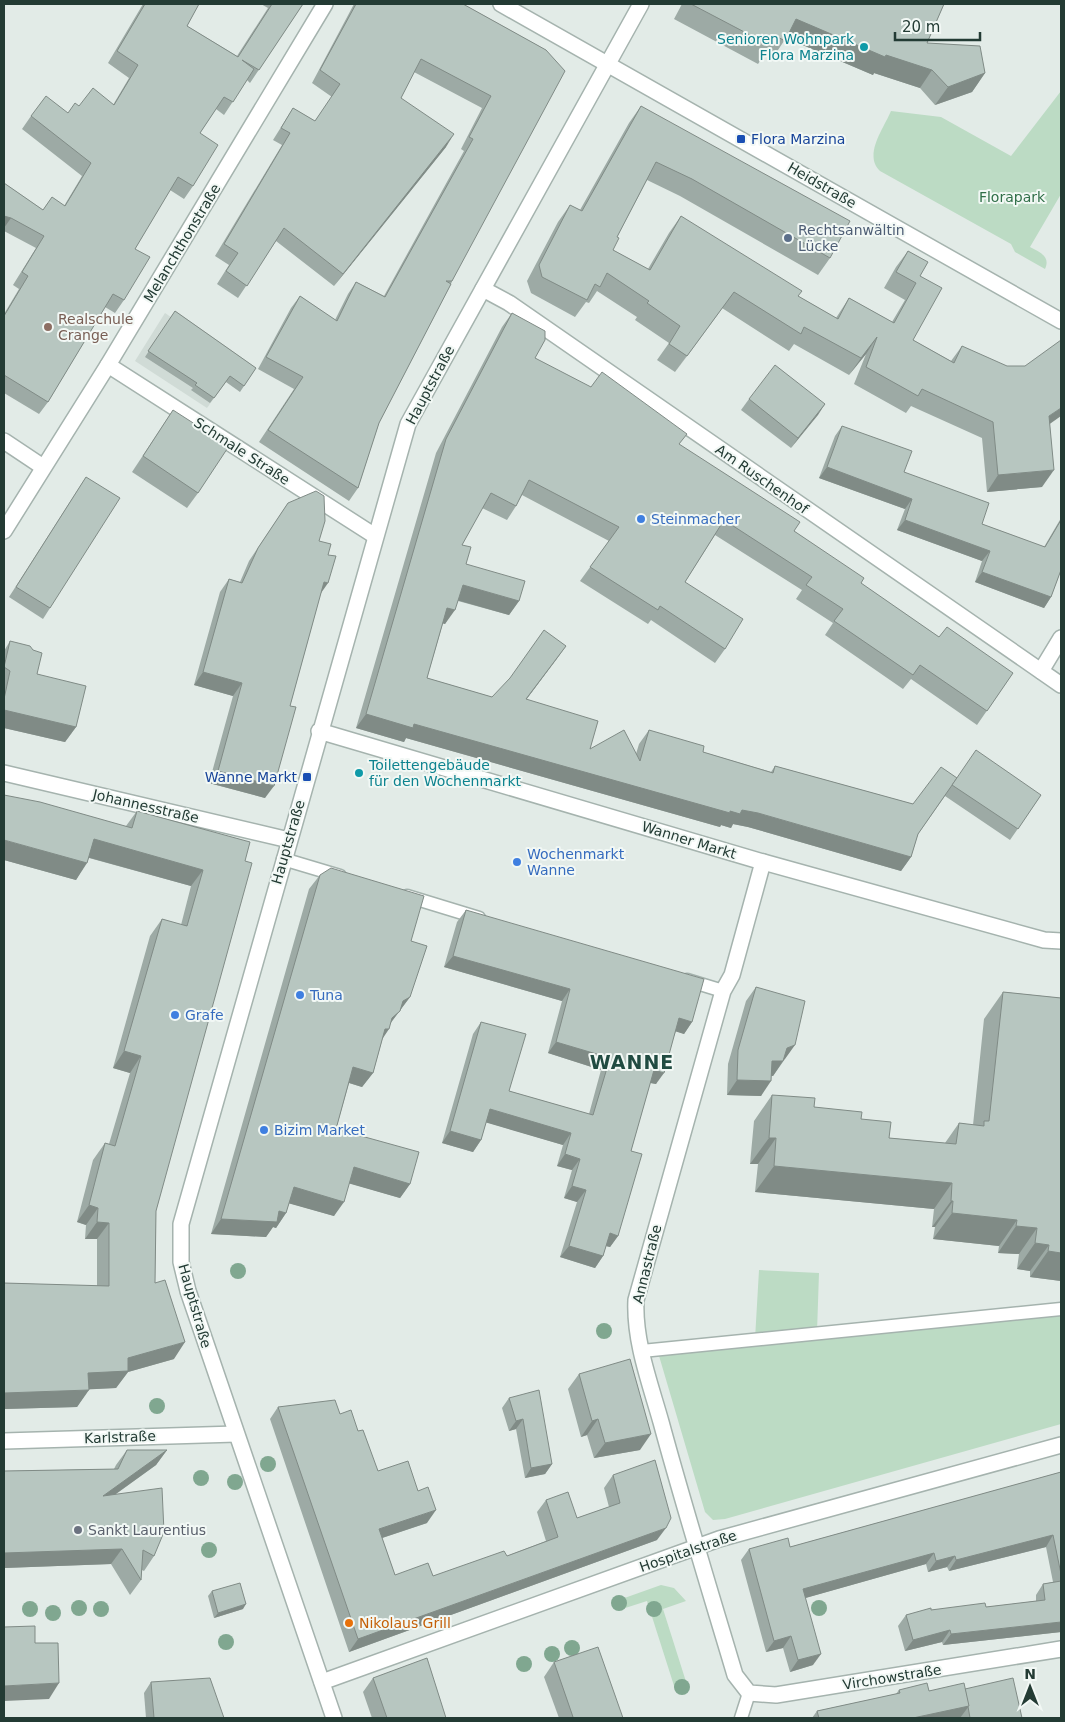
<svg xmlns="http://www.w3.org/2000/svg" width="1065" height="1722" font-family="'DejaVu Sans',sans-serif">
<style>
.built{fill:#d0dbd6}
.green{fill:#bcdbc4}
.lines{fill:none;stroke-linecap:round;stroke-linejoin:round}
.lane-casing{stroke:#a5b3ae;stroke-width:15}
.street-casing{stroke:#a5b3ae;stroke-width:18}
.lane{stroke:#fff;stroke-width:12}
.street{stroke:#fff;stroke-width:15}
.tree{fill:#80a790}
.wall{fill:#9daaa5}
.shaded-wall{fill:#808b86}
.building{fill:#b7c6c0;stroke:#808b86}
.culture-dot{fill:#0f9aa8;stroke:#f2f8f5;stroke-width:2}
.transit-dot{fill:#1a4fb4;stroke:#f2f8f5;stroke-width:2}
.service-dot{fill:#5c6f8a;stroke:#f2f8f5;stroke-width:2}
.education-dot{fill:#8d6e63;stroke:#f2f8f5;stroke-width:2}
.shop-dot{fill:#3f7fe0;stroke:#f2f8f5;stroke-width:2}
.worship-dot{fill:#6b7280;stroke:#f2f8f5;stroke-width:2}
.food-dot{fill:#e8710a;stroke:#f2f8f5;stroke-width:2}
.labels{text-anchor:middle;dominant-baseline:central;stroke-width:4;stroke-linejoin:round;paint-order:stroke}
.culture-label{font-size:14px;fill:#0d838f;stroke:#f2f8f5;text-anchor:end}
.transit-label{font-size:14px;fill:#164399;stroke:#f2f8f5;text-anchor:start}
.street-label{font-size:14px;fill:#233b34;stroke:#f2f8f5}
.park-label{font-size:14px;fill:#306f48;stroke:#f2f8f5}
.service-label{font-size:14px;fill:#4e5e75;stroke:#f2f8f5;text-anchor:start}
.education-label{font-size:14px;fill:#785e54;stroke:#f2f8f5;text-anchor:start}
.shop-label{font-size:14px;fill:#366cbe;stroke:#f2f8f5;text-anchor:start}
.worship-label{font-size:14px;fill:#5b616d;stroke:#f2f8f5;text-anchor:start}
.food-label{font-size:14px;fill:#c56008;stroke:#f2f8f5;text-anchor:start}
.district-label{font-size:19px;font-weight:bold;letter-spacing:1px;fill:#204b41;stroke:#f2f8f5}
</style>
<rect width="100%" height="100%" fill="#e2ebe7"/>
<path class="built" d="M 165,313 L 238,364 L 207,408 L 135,361 Z"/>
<g class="green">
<path d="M 1061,91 L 1061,194 L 1030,247 C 1039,252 1051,256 1045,269 L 1015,252 L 1011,244 L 880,171 C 863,155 884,128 891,111 L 941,117 L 1011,156 Z"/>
<path d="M 759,1270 L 819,1273 L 817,1332 L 1061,1309 L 1061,1424 L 725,1519 L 713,1520 L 705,1512 L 657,1349 L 755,1339 Z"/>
<path d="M 661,1585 L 674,1588 L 686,1601 L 663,1609 L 688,1688 L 676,1692 L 647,1601 L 619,1610 L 616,1601 Z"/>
</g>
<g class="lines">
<g class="lane-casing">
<g id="lane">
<path d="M 283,859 L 340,876"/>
<path d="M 407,896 L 479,918"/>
<path d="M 687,980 L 723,991"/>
<path d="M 642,1351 L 1061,1309"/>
<path d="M 741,1718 L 749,1693"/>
</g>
</g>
<g class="street-casing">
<g id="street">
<path d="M 501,4 L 1061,321"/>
<path d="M 483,289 L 509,303 L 1061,685"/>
<path d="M 108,365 L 375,536"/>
<path d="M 4,441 L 43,467"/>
<path d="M 4,531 L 108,365 L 325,4"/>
<path d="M 1041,671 L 1061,638"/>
<path d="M 319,731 L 763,862 L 1044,940 L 1061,941"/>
<path d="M 4,773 L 289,840"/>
<path d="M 763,862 L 732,975 L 723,991 L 636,1300 C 634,1341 650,1383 661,1422 C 684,1507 710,1591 735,1675 L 749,1693 L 776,1695 L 1061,1649"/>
<path d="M 4,1441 L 236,1434"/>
<path d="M 322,1682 L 719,1539 L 1061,1445"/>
<path d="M 334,1718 L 188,1291 L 181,1262 L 181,1224 L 408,424 L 641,4"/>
</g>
</g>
<use href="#lane" class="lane"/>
<use href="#street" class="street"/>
</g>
<g class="tree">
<circle cx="238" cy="1271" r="8"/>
<circle cx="604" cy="1331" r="8"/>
<circle cx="157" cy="1406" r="8"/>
<circle cx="268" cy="1464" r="8"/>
<circle cx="201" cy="1478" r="8"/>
<circle cx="235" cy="1482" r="8"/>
<circle cx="209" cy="1550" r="8"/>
<circle cx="619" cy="1603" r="8"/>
<circle cx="79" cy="1608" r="8"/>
<circle cx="819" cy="1608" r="8"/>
<circle cx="30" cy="1609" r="8"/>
<circle cx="101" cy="1609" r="8"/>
<circle cx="654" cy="1609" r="8"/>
<circle cx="53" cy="1613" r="8"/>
<circle cx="226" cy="1642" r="8"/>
<circle cx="572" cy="1648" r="8"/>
<circle cx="552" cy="1654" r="8"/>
<circle cx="524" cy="1664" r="8"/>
<circle cx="682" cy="1687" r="8"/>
</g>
<g class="wall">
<path d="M 143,4 L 199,4 L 187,26 L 237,56 L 268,8 L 261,4 L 303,4 L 250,83 L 247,80 L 224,115 L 216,109 L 200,133 L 193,186 L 184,199 L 170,190 L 135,249 L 124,300 L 115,313 L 105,307 L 48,402 L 39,414 L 4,393 L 4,314 L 19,289 L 13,285 L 36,248 L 4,231 L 4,183 L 43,210 L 52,197 L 64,206 L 82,176 L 22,129 L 31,116 L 68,113 L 79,106 L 113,105 L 129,78 L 108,63 Z"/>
<path d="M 354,4 L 463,4 L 546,50 L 451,284 L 379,423 L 358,488 L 349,501 L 259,442 L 294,389 L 258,369 L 291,308 L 300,296 L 335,320 L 348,294 L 356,282 L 384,296 L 464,151 L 461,149 L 482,108 L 414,72 L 401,98 L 446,147 L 334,286 L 276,241 L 238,298 L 217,284 L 229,265 L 215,256 L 282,145 L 273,140 L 293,108 L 315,121 L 332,97 L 312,83 Z"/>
<path d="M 682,4 L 944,4 L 927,43 L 985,73 L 972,92 L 935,105 L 920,88 L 874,73 L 873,75 L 786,38 L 772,59 L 764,55 L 758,64 L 674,19 Z"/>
<path d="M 641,106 L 830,258 L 818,275 L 680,196 L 647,180 L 617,237 L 613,250 L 648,269 L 669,233 L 681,216 L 798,296 L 836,318 L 849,298 L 892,322 L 905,300 L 884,288 L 896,267 L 908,251 L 920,276 L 913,340 L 951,361 L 962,346 L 1050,424 L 1042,487 L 987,492 L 982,438 L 911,406 L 906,413 L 854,384 L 866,354 L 849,375 L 794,344 L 789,351 L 722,308 L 675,372 L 657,360 L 669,343 L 635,320 L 637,317 L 597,291 L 589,303 L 586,302 L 575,317 L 531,293 L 527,281 L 558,222 L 570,205 L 580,210 L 629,123 Z"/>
<path d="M 175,311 L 256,368 L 240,392 L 226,382 L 210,403 L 191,390 L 193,388 L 145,357 Z"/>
<path d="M 512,313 L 535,358 L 679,445 L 794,531 L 861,584 L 939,637 L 1013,673 L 977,725 L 911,679 L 903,689 L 825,635 L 833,623 L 796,599 L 802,590 L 715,535 L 685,582 L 725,649 L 715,663 L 651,620 L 648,624 L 580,581 L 609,541 L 522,495 L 516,506 L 507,520 L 482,508 L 462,545 L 466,564 L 519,601 L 509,615 L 458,601 L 445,624 L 443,623 L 427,678 L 492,697 L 566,646 L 526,700 L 590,749 L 636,754 L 639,744 L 649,730 L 703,752 L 771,772 L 775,766 L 913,804 L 957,778 L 1041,795 L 1010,840 L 945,796 L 918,834 L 911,857 L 901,871 L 748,827 L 733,824 L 731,828 L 721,825 L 720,827 L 406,738 L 404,742 L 356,728 L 436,453 L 502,327 Z"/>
<path d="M 749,399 L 825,404 L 791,448 L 741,410 Z"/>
<path d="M 173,410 L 198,493 L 187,508 L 132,472 Z"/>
<path d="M 842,426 L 904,472 L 982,524 L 1044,547 L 1061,518 L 1061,570 L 1051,597 L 1044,608 L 975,582 L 982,561 L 897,530 L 905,509 L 819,478 L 835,436 Z"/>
<path d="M 86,477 L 50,608 L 43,619 L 9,597 Z"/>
<path d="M 288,503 L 319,541 L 328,555 L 321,592 L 265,798 L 209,783 L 233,696 L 194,685 L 220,592 L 229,579 L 240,582 L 249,561 Z"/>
<path d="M 10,641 L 37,674 L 76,727 L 65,742 L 4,728 L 4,651 Z"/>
<path d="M 137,811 L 245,861 L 156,1211 L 155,1283 L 174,1359 L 128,1372 L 116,1388 L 89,1389 L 77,1407 L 4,1409 L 4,1283 L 97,1286 L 97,1239 L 85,1239 L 86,1225 L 77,1222 L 93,1160 L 105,1143 L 109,1144 L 130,1073 L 113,1068 L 150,936 L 162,919 L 181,925 L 191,886 L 89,858 L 76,880 L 4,860 L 126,826 Z"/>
<path d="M 320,875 L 411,941 L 410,997 L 390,1024 L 383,1037 L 373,1073 L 362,1087 L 349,1083 L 336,1129 L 410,1184 L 400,1198 L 349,1183 L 334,1216 L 289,1203 L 286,1213 L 276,1228 L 273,1227 L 266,1237 L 211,1234 L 309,889 Z"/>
<path d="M 466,910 L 692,1022 L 684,1034 L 676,1031 L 656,1084 L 650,1083 L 631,1151 L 618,1236 L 610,1247 L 606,1246 L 603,1256 L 595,1268 L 560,1257 L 577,1202 L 564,1198 L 572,1170 L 557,1166 L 563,1145 L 486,1122 L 481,1140 L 473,1152 L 442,1143 L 473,1034 L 481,1022 L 509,1091 L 589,1114 L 601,1070 L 548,1053 L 562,1001 L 444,967 L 457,922 Z"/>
<path d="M 756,987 L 785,1059 L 773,1076 L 771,1075 L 761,1096 L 727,1095 L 728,1064 L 746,1001 Z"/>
<path d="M 1003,992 L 1061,998 L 1061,1281 L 1030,1277 L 1030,1271 L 1017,1269 L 1019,1254 L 998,1253 L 999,1246 L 933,1239 L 935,1227 L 932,1227 L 934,1209 L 755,1192 L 758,1164 L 750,1164 L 754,1121 L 772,1095 L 814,1107 L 861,1119 L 889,1138 L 945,1143 L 959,1123 L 973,1125 L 984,1019 Z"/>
<path d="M 579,1374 L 640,1450 L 594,1458 L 587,1435 L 581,1437 L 568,1389 Z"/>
<path d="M 509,1398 L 552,1464 L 545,1474 L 525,1478 L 516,1429 L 509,1431 L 502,1408 Z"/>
<path d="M 278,1407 L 340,1414 L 358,1431 L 378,1471 L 427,1523 L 382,1538 L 395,1575 L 433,1576 L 507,1556 L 546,1541 L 537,1512 L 546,1500 L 577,1518 L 609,1507 L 604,1488 L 613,1475 L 657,1540 L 349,1652 L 270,1419 Z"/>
<path d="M 127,1450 L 167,1450 L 156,1465 L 116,1494 L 154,1556 L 144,1571 L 142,1570 L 141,1580 L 130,1595 L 111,1564 L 4,1568 L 4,1471 L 114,1469 L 116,1465 Z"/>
<path d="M 1061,1472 L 1061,1632 L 943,1645 L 942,1642 L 905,1651 L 898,1626 L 906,1615 L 931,1610 L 986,1607 L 1036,1601 L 1036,1595 L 1043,1584 L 1053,1582 L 1046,1547 L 949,1571 L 947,1567 L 928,1572 L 926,1564 L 805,1598 L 813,1665 L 790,1672 L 783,1648 L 766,1652 L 741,1560 L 749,1549 L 790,1547 Z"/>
<path d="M 212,1591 L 243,1609 L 214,1618 L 208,1596 Z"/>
<path d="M 554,1662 L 623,1718 L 559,1718 L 544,1677 Z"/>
<path d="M 373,1678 L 446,1718 L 372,1718 L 363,1692 Z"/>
<path d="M 151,1682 L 224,1718 L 146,1718 L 144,1693 Z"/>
<path d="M 965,1689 L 1022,1718 L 812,1718 L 817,1711 L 896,1694 L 899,1690 L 929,1691 Z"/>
</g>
<g class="shaded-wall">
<path d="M 796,19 L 932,70 L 920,88 L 874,73 L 873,75 L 784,37 Z"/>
<path d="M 985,73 L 972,92 L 935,105 L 948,87 Z"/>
<path d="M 454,134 L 446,147 L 334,286 L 343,274 Z"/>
<path d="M 4,216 L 11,218 L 4,228 Z"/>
<path d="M 734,292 L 722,308 L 675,372 L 687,356 Z"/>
<path d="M 877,337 L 866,354 L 849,375 L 861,358 Z"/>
<path d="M 825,404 L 818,415 L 791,448 L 798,438 Z"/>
<path d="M 1061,408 L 1061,416 L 1037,433 L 1049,416 Z"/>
<path d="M 827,467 L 912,499 L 905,509 L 819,478 Z"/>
<path d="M 1054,470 L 1042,487 L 987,492 L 998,475 Z"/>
<path d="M 905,520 L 990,551 L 982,561 L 897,530 Z"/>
<path d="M 982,572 L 1051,597 L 1044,608 L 975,582 Z"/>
<path d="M 324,582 L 328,583 L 319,596 Z"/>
<path d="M 463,585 L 519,601 L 509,615 L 453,599 Z"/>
<path d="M 447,608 L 455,610 L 445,624 L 437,622 Z"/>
<path d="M 566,646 L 556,660 L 516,713 L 526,699 Z"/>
<path d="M 203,672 L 242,683 L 233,696 L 194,685 Z"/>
<path d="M 4,710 L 76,727 L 65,742 L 4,728 Z"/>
<path d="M 366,714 L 414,724 L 730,811 L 742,810 L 758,813 L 911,857 L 901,871 L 748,827 L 733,824 L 731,828 L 721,825 L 720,827 L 406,738 L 404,742 L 356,728 Z"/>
<path d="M 218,771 L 274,786 L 265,798 L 209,783 Z"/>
<path d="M 94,839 L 203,870 L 191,886 L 83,856 Z"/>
<path d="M 4,840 L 87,863 L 76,880 L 4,860 Z"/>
<path d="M 453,956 L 570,989 L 562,1001 L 444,967 Z"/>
<path d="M 410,997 L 389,1025 L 389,1029 L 379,1044 L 375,1043 L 403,1001 Z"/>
<path d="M 679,1018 L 692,1022 L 684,1034 L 671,1030 Z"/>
<path d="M 556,1042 L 610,1058 L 601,1070 L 548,1053 Z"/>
<path d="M 795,1045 L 785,1059 L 780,1061 L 783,1061 L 773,1076 L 762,1075 L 772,1061 L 787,1048 Z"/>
<path d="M 124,1051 L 141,1056 L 130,1073 L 113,1068 Z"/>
<path d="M 353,1067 L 373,1073 L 362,1087 L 343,1081 Z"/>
<path d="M 654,1070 L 664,1073 L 656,1084 L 646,1082 Z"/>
<path d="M 737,1080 L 771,1081 L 761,1096 L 727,1095 Z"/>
<path d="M 490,1109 L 571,1133 L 563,1145 L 481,1121 Z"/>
<path d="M 450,1131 L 481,1140 L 473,1152 L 442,1143 Z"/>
<path d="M 769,1138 L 776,1138 L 758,1164 L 750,1164 Z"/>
<path d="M 565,1154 L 580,1159 L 572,1170 L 557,1166 Z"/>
<path d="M 774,1166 L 952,1183 L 934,1209 L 755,1192 Z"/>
<path d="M 354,1167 L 410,1184 L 400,1198 L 344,1182 Z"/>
<path d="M 572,1186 L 586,1190 L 577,1202 L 564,1198 Z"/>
<path d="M 294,1187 L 344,1202 L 334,1216 L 284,1202 Z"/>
<path d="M 951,1201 L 953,1201 L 935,1227 L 932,1227 Z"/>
<path d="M 89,1205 L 98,1208 L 86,1225 L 77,1222 Z"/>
<path d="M 279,1211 L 286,1213 L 276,1228 L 273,1227 L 266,1237 L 211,1234 L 221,1219 Z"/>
<path d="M 952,1213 L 1017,1220 L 999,1246 L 933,1239 Z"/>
<path d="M 97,1222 L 109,1223 L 97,1239 L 85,1239 Z"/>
<path d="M 1016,1226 L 1037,1228 L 1019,1254 L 998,1253 Z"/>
<path d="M 610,1233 L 618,1236 L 610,1247 L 602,1245 Z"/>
<path d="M 1035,1243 L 1049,1245 L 1030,1271 L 1017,1269 Z"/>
<path d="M 569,1246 L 603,1256 L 595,1268 L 560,1257 Z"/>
<path d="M 1048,1251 L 1061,1253 L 1061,1281 L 1030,1277 Z"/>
<path d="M 185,1342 L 174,1359 L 128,1372 L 116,1388 L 77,1390 L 88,1373 L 128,1358 Z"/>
<path d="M 89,1390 L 77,1407 L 4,1409 L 4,1393 Z"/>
<path d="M 523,1419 L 516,1429 L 509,1431 L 516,1421 Z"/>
<path d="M 598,1419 L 587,1435 L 581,1437 L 592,1421 Z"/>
<path d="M 651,1434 L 640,1450 L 594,1458 L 605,1443 Z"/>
<path d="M 167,1450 L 156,1465 L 92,1511 L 103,1496 Z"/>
<path d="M 552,1464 L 545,1474 L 525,1478 L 531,1468 Z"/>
<path d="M 436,1510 L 427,1523 L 370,1542 L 379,1529 Z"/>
<path d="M 666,1528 L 657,1540 L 349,1652 L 358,1639 Z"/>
<path d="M 1053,1535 L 1046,1547 L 949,1571 L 956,1560 Z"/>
<path d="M 122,1549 L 111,1564 L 4,1568 L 4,1553 Z"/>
<path d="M 934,1553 L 926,1564 L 795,1601 L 803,1589 Z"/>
<path d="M 955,1556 L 947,1567 L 928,1572 L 936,1561 Z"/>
<path d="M 246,1604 L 243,1609 L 214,1618 L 218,1613 Z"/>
<path d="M 1061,1622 L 1061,1632 L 943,1645 L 951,1634 Z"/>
<path d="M 950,1630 L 942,1642 L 905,1651 L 913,1640 Z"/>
<path d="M 791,1636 L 783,1648 L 766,1652 L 774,1641 Z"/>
<path d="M 821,1654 L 813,1665 L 790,1672 L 798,1660 Z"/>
<path d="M 59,1683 L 49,1699 L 4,1701 L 4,1686 Z"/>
<path d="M 969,1706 L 960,1718 L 913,1718 Z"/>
</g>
<g class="building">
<path d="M 145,4 L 199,4 L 187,26 L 238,57 L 272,4 L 303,4 L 259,70 L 242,60 L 254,69 L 233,102 L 224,97 L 200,133 L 218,145 L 193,186 L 178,177 L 135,249 L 150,257 L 124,300 L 113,294 L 48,402 L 4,375 L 4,316 L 28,276 L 22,272 L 44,236 L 11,218 L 4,216 L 4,183 L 43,210 L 52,197 L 65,206 L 91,163 L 31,116 L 46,96 L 68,113 L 75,103 L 79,106 L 93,88 L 114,105 L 138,65 L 117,51 Z"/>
<path d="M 356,4 L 463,4 L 546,50 L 565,71 L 452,281 L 446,281 L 451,284 L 379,423 L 358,488 L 268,430 L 303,377 L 266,357 L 300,296 L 337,321 L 356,282 L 385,297 L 473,139 L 469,137 L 491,96 L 421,59 L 401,98 L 454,134 L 343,274 L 284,228 L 247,286 L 226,271 L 238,253 L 224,244 L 290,133 L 281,128 L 293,108 L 315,121 L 340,84 L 320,70 Z"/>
<path d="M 691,4 L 944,4 L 927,43 L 980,46 L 985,73 L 948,87 L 932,70 L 886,55 L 885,57 L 796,19 L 785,41 L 776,36 L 771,46 Z"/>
<path d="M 641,106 L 850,221 L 830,258 L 692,179 L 656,162 L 617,237 L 619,238 L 613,250 L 650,270 L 681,216 L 802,291 L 798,296 L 838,319 L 849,298 L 894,323 L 916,283 L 896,272 L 908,251 L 928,262 L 920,276 L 942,288 L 913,340 L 954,363 L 962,346 L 1007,366 L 1025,366 L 1061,340 L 1061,408 L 1049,416 L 1054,470 L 998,475 L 993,422 L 922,389 L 918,396 L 866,367 L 877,337 L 861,358 L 804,327 L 801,334 L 734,292 L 687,356 L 669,344 L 680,326 L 647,303 L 649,301 L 607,273 L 600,287 L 595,284 L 587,300 L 542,277 L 539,265 L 570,205 L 582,211 Z"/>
<path d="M 175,311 L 256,368 L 244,386 L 230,376 L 214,398 L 195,385 L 197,383 L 148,351 Z"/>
<path d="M 512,313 L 545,331 L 545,340 L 535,358 L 591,387 L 602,372 L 687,434 L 679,444 L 800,522 L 794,531 L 864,578 L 861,583 L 939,637 L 947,627 L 1013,673 L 987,711 L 920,665 L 913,675 L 834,621 L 843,609 L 806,585 L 812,577 L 724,520 L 685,582 L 743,619 L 725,649 L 660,606 L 658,610 L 590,567 L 619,527 L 529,480 L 516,506 L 491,493 L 462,545 L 471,547 L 466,564 L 525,581 L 519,601 L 463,585 L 455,610 L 447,608 L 427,678 L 492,697 L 510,678 L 544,630 L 566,646 L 526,699 L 598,721 L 590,749 L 624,730 L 640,761 L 649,730 L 704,746 L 703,752 L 773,773 L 775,766 L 913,804 L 941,767 L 957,778 L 918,834 L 911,857 L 758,813 L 742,810 L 740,814 L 730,811 L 730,813 L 414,724 L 413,728 L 366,714 L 446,439 Z"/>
<path d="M 775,365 L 825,404 L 798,438 L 749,399 Z"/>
<path d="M 173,410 L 229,446 L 198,493 L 143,456 Z"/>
<path d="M 842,426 L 912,451 L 904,472 L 989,503 L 982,524 L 1045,547 L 1061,520 L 1061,570 L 1051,597 L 982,572 L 990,551 L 905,520 L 912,499 L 827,467 Z"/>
<path d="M 86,477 L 120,498 L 50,608 L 16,587 Z"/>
<path d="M 316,491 L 324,496 L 325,521 L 319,541 L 331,544 L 328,555 L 336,556 L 328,583 L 324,582 L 290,706 L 296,707 L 274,786 L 218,771 L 242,683 L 203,672 L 229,579 L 242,583 L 258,548 L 288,503 Z"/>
<path d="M 10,641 L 30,646 L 33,650 L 42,653 L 37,674 L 86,686 L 76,727 L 4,710 L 4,699 L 10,671 L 4,667 Z"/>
<path d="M 976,750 L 1041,795 L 1018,829 L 952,785 Z"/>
<path d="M 4,795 L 40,802 L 132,828 L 137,811 L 250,842 L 245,861 L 252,863 L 156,1211 L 155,1283 L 165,1280 L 185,1342 L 128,1358 L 128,1371 L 88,1373 L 89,1390 L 4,1393 L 4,1283 L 109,1286 L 109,1223 L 97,1222 L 98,1208 L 89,1205 L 105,1143 L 115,1146 L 141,1056 L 124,1051 L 162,919 L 187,926 L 203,870 L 94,839 L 87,863 L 4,840 Z"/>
<path d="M 331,868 L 424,896 L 411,941 L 427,946 L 410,997 L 403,1001 L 400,1011 L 392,1018 L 389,1029 L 385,1029 L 373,1073 L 353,1067 L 336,1129 L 419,1152 L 410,1184 L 354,1167 L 344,1202 L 294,1187 L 286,1213 L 279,1211 L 277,1222 L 221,1219 L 320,875 Z"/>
<path d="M 466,910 L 704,979 L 692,1022 L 679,1018 L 664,1073 L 654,1070 L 631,1151 L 642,1154 L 618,1236 L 610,1233 L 603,1256 L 569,1246 L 586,1190 L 572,1186 L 580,1159 L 565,1154 L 571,1133 L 490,1109 L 481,1140 L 450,1131 L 481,1022 L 526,1034 L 509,1091 L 593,1115 L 610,1058 L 556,1042 L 570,989 L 453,956 Z"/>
<path d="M 756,987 L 805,1001 L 795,1045 L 787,1048 L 783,1061 L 772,1061 L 771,1081 L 737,1080 L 738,1050 Z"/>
<path d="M 1003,992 L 1061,998 L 1061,1253 L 1048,1251 L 1049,1245 L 1035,1243 L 1037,1228 L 1016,1226 L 1017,1220 L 952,1213 L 953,1201 L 951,1201 L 952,1183 L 774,1166 L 776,1138 L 769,1138 L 772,1095 L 815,1098 L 814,1107 L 862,1112 L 861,1119 L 891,1122 L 889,1138 L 956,1144 L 959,1123 L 984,1126 L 984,1121 L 989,1121 Z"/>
<path d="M 630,1359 L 651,1434 L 605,1443 L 598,1419 L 592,1421 L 579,1374 Z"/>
<path d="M 539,1390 L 552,1464 L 531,1468 L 523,1419 L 516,1421 L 509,1398 Z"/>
<path d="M 335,1400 L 340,1414 L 351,1410 L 358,1431 L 363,1430 L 378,1471 L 408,1461 L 418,1491 L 428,1487 L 436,1510 L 379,1529 L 395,1575 L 428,1563 L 433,1576 L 504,1551 L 507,1556 L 558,1537 L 546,1500 L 568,1492 L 577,1518 L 620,1503 L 613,1475 L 655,1460 L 671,1518 L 666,1528 L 358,1639 L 278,1407 Z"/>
<path d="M 127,1450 L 167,1450 L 103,1496 L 162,1488 L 164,1532 L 154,1556 L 143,1550 L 141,1580 L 122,1549 L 4,1553 L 4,1471 L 118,1469 Z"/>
<path d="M 1061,1472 L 1061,1574 L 1053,1535 L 956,1560 L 955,1556 L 936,1561 L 934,1553 L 803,1589 L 821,1654 L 798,1660 L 791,1636 L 774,1641 L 749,1549 L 788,1538 L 790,1547 Z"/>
<path d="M 1061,1581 L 1061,1622 L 951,1634 L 950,1630 L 913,1640 L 906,1615 L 931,1608 L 931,1610 L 985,1603 L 986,1607 L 1045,1600 L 1043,1584 Z"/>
<path d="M 240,1583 L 246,1604 L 218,1613 L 212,1591 Z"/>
<path d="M 35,1626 L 35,1643 L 58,1643 L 59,1683 L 4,1686 L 4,1627 Z"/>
<path d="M 598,1647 L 623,1718 L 571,1718 L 573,1717 L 554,1662 Z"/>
<path d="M 427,1658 L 446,1718 L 387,1718 L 373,1678 Z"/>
<path d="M 210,1678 L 224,1718 L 154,1718 L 151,1682 Z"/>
<path d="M 1013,1678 L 1022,1718 L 970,1718 L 965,1689 Z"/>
<path d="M 927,1683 L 929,1691 L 964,1683 L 969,1706 L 913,1718 L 819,1718 L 817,1711 L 900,1693 L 899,1690 Z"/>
</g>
<g class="culture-dot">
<circle cx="864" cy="47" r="5"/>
<circle cx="359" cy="773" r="5"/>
</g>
<g class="transit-dot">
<rect x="736" y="134" width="10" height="10" rx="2.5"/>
<rect x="302" y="772" width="10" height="10" rx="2.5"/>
</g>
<circle class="service-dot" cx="788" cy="238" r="5"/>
<circle class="education-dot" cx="48" cy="327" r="5"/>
<g class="shop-dot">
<circle cx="641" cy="519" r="5"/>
<circle cx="517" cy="862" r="5"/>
<circle cx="300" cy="995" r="5"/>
<circle cx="175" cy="1015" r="5"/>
<circle cx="264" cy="1130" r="5"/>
</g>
<circle class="worship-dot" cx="78" cy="1530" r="5"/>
<circle class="food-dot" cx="349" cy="1623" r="5"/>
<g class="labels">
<g class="culture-label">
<text x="854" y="39">Senioren Wohnpark<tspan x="854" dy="16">Flora Marzina</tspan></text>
<text x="369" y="765" text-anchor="start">Toilettengebäude<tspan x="369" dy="16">für den Wochenmarkt</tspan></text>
</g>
<g class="transit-label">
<text x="751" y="139">Flora Marzina</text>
<text x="297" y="777" text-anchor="end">Wanne Markt</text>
</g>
<g class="street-label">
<text transform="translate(822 185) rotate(30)">Heidstraße</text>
<text transform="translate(182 243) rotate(-59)">Melanchthonstraße</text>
<text transform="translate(430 385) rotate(-62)">Hauptstraße</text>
<text transform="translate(242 451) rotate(33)">Schmale Straße</text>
<text transform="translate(762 479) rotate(35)">Am Ruschenhof</text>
<text transform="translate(146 806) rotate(13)">Johannesstraße</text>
<text transform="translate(689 840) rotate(17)">Wanner Markt</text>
<text transform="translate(288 842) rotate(-74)">Hauptstraße</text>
<text transform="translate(647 1264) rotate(-76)">Annastraße</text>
<text transform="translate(195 1306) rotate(74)">Hauptstraße</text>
<text transform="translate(120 1437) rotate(-2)">Karlstraße</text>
<text transform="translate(688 1551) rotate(-19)">Hospitalstraße</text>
<text transform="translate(892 1677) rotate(-9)">Virchowstraße</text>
</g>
<g class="park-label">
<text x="1012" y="197">Florapark</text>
</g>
<g class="service-label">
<text x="798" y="230">Rechtsanwältin<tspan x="798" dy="16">Lücke</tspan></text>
</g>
<g class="education-label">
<text x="58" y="319">Realschule<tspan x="58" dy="16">Crange</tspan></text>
</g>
<g class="shop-label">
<text x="651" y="519">Steinmacher</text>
<text x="527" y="854">Wochenmarkt<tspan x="527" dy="16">Wanne</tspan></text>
<text x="310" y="995">Tuna</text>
<text x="185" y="1015">Grafe</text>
<text x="274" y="1130">Bizim Market</text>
</g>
<g class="worship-label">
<text x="88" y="1530">Sankt Laurentius</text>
</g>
<g class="food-label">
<text x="359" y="1623">Nikolaus Grill</text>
</g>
<g class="district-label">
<text x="632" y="1062">WANNE</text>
</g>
</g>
<rect width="1065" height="1722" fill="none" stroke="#233b34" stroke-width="10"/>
<g transform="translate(1030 1687)" stroke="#f2f8f5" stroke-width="4" paint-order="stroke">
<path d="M0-4L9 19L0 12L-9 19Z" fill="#233b34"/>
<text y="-8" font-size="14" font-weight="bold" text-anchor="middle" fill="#233b34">N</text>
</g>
<path d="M895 32v8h85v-8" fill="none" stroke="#233b34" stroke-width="2.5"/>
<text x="902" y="32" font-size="15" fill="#233b34" stroke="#f2f8f5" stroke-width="4" paint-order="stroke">20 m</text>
</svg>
